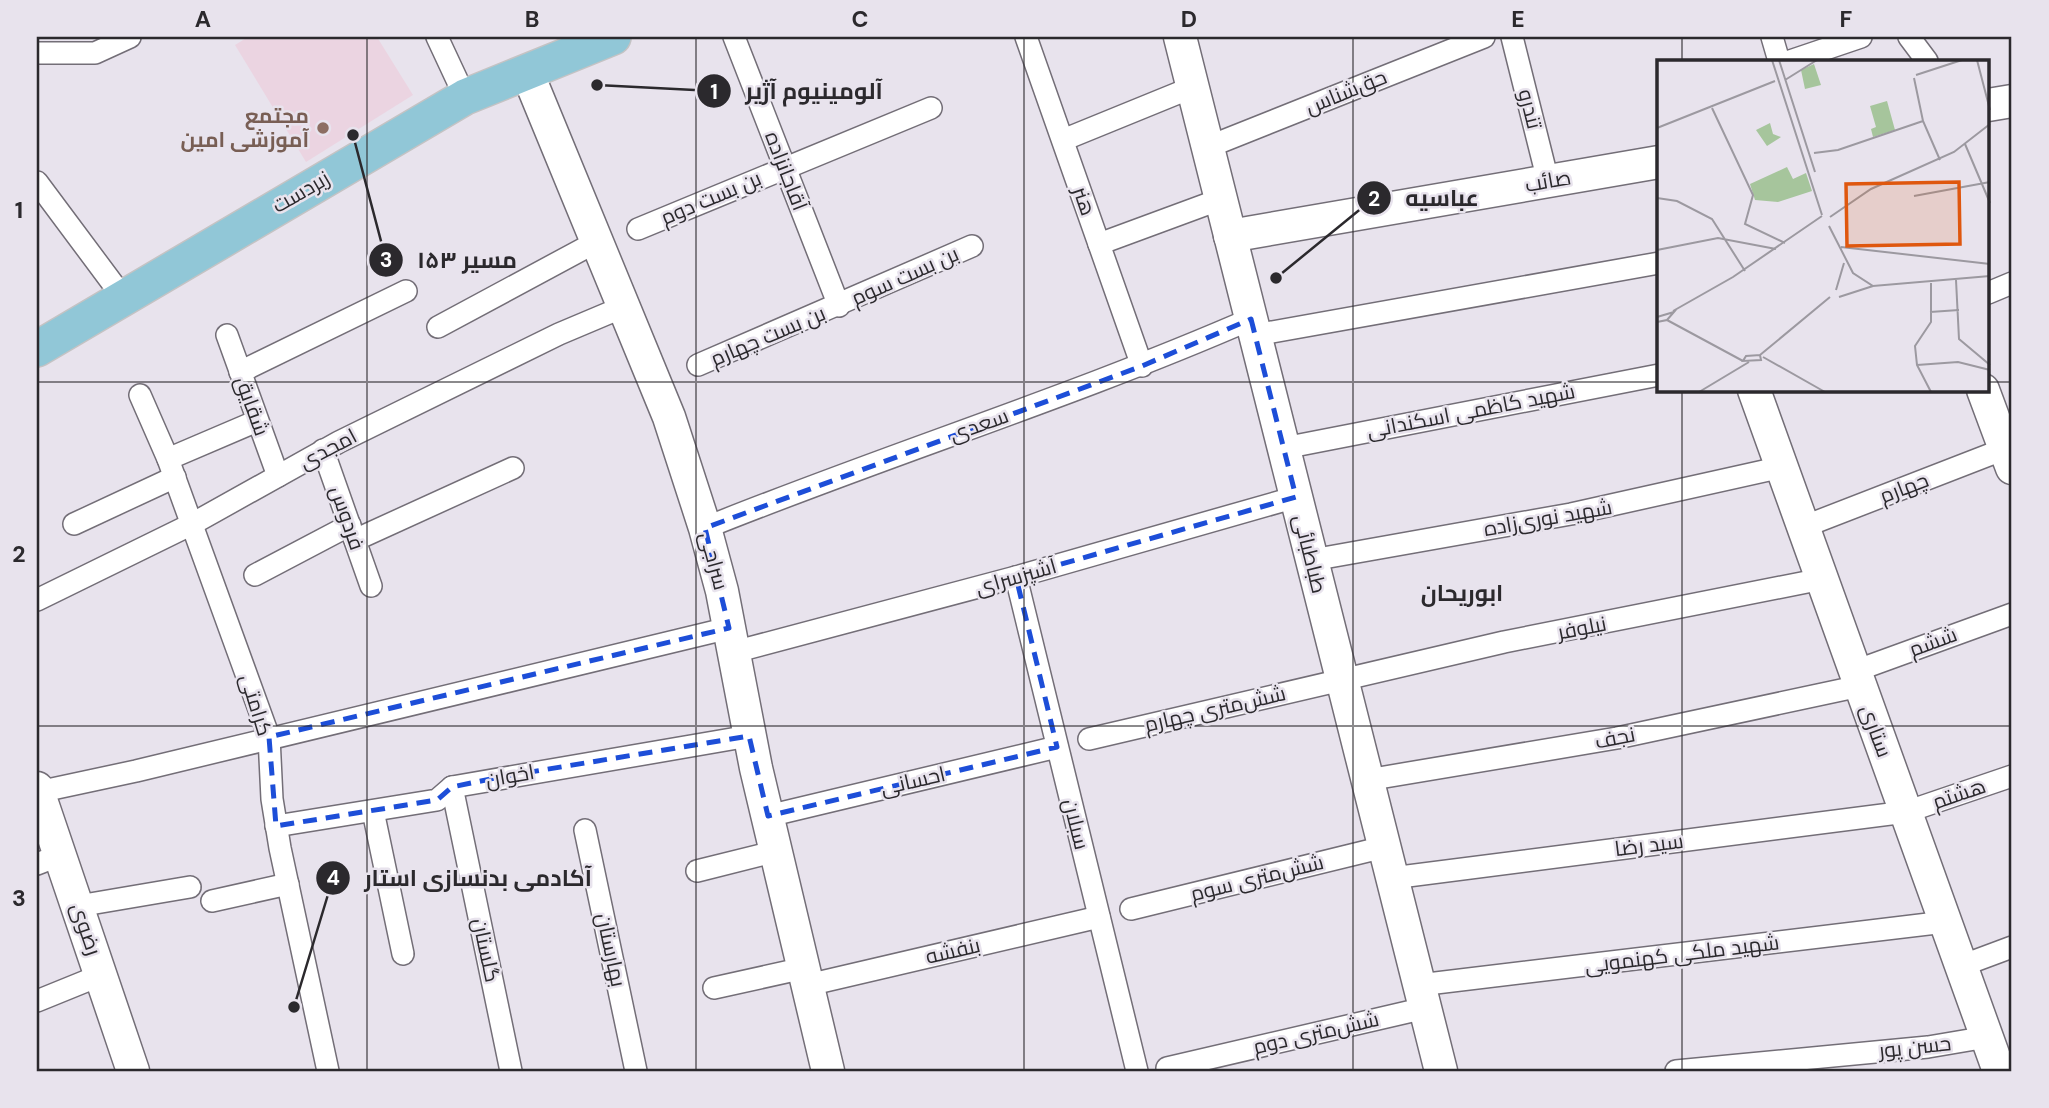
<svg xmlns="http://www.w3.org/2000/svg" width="2049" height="1108" font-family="'DM Sans',Cairo,sans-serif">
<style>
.education{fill:#ebd4e1}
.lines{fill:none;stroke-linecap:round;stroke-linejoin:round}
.street-casing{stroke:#736e77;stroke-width:24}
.secondary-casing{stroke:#736e77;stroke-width:35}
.primary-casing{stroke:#c4c3c4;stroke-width:38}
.street{stroke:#fff;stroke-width:21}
.secondary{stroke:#fff;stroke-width:32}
.primary{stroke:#91c7d7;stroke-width:35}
.marked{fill:none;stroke:#1d4ed8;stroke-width:5;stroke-dasharray:14 9;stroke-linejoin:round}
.grid{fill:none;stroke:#2b292d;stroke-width:2;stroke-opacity:0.55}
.education-dot{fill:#8d6e63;stroke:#e8e3ed;stroke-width:2.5}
.labels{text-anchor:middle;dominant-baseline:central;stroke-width:5;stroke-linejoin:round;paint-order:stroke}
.street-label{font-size:21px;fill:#2b292d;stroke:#e8e3ed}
.education-label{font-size:21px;font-weight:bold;fill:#785e54;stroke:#e8e3ed;text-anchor:end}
.neighbourhood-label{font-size:23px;font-weight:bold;fill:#2b292d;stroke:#e8e3ed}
.inset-road{fill:none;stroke:#9c99a0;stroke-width:2}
.view{fill:#df570e;fill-opacity:0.15;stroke:#df570e;stroke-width:3.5}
.inset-edge{fill:none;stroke:#2b292d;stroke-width:3.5}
.leader{fill:none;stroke:#2b292d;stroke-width:2.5}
.callout-dot{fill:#2b292d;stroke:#e8e3ed;stroke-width:2.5}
.mark-label{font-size:21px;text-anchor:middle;font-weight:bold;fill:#fff}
.callout-label{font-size:23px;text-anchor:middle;font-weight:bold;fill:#2b292d;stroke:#e8e3ed;stroke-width:5;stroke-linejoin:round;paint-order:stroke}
.neatline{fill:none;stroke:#2b292d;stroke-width:2.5}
.grid-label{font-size:23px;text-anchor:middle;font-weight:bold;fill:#2b292d}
</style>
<rect width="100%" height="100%" fill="#e8e3ed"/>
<path class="education" d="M 248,37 L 377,37 L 413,95 L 306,162 L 235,45 Z"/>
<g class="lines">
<g class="street-casing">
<g id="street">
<path d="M 437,37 L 465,97"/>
<path d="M 734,37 L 839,306"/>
<path d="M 1026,37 L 1142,366"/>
<path d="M 1512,37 L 1548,181"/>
<path d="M 1772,37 L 1779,61"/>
<path d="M 1909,37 L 1927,61"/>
<path d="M 37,53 L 95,53 L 130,37"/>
<path d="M 1790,61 L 1861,37"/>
<path d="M 1063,140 L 1193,87"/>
<path d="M 1208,147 L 1484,37"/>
<path d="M 37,182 L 122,296"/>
<path d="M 638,229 L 931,108"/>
<path d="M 1099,244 L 1221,199"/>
<path d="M 1988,293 L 2012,283"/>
<path d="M 438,327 L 596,242"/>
<path d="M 227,335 L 278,476"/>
<path d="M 1255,335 L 1659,263"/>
<path d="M 698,365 L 972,246"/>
<path d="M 240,372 L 406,291"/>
<path d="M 140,395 L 168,459 L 269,737 L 272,799 L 280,848 L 328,1071"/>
<path d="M 1284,448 L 1659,375"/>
<path d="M 323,450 L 371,586"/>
<path d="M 168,459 L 257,421"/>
<path d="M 74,524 L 175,477"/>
<path d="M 1803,527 L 2012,446"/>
<path d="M 705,528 C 886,455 1072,397 1251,319"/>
<path d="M 355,540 L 513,468"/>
<path d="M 1312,560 L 1571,514 L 1782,467"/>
<path d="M 255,575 L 350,525"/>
<path d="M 1016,577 L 1137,1071"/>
<path d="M 37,600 L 192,524 L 339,442 L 559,334 L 623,307"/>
<path d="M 734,652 L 1016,577 L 1296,497"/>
<path d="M 1855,671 L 2012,614"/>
<path d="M 1089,739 L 1504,642 L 1822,579"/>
<path d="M 1367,780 L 1617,738 L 1860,686"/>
<path d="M 452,787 L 511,1071"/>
<path d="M 38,792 L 136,771 L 729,628"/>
<path d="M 373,811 L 403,954"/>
<path d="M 768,816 L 1057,747"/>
<path d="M 276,826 L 437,800 L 452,787 L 749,736"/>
<path d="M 585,830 L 636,1071"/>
<path d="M 37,864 L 60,855"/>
<path d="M 697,871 L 777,851"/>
<path d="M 1392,878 L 1906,812 L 2012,776"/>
<path d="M 212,901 L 288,884"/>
<path d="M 78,906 L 190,887"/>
<path d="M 1131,909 L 1384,847"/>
<path d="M 1961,966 L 2012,947"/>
<path d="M 808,985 L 1099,917"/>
<path d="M 1419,985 L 1945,922"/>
<path d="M 714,988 L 804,968"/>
<path d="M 37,1001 L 101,975"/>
<path d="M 1167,1068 L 1425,1008"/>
<path d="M 1676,1071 L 1928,1047 L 1987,1037"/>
</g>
</g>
<g class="secondary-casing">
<g id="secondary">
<path d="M 1180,37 L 1441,1071"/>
<path d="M 527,72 L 669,417 L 705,528 L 722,591 L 756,768 L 828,1071"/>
<path d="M 1988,105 L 2012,101"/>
<path d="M 1230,236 L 1659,162"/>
<path d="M 1754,390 L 1999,1071"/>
<path d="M 1983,390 L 2012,468"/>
<path d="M 37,788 L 133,1071"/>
</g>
</g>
<g class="primary-casing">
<path id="primary" d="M 37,349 L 465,97 L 613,37"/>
</g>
<use href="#street" class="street"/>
<use href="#secondary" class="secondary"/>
<use href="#primary" class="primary"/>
</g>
<path class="marked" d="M 1251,319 L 1296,497 L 1016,577 L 1057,747 L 768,816 L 749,736 L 500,777 L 452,787 L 437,800 L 276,826 L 269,737 L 729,628 L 705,528 L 1142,366 Z"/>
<path class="grid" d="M 367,37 L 367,1071M 696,37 L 696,1071M 1024,37 L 1024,1071M 1353,37 L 1353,1071M 1682,37 L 1682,61M 37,382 L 1659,382M 1988,382 L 2012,382M 1682,390 L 1682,1071M 37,726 L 2012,726"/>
<circle class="education-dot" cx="323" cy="128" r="7"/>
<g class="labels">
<g class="street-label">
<text transform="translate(1346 92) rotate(-22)">حق‌شناس</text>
<text transform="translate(1530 109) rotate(76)">تندرو</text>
<text transform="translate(786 171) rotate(69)">آقاجانزاده</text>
<text transform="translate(1548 181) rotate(-10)">صائب</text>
<text transform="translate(301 192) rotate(-30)">زبردست</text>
<text transform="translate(711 198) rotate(-23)">بن بست دوم</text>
<text transform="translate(1084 201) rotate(71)">هنر</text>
<text transform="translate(905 276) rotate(-24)">بن بست سوم</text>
<text transform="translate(768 336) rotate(-23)">بن بست چهارم</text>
<text transform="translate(252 406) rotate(70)">شقایق</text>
<text transform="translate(1471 411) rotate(-11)">شهید کاظمی اسکندانی</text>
<text transform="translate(979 425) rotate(-20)">سعدی</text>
<text transform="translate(328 449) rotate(-28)">امجدی</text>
<text transform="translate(1904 488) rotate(-21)">چهارم</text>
<text transform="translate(347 518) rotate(71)">فردوس</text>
<text transform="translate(1548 518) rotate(-10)">شهید نوری‌زاده</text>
<text transform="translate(1310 554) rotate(76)">طباطبائی</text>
<text transform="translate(714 561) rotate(75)">سراجی</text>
<text transform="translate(1016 577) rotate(-16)">آشپزسرای</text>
<text transform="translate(1582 628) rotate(-11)">نیلوفر</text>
<text transform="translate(1933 642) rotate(-20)">ششم</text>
<text transform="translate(256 705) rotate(73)">کرامتی</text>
<text transform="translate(1215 709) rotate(-13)">شش‌متری چهارم</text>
<text transform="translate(1876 731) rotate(70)">ستاری</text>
<text transform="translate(1615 738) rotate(-11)">نجف</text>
<text transform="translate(510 776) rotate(-10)">اخوان</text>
<text transform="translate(913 781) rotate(-13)">احسانی</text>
<text transform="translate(1959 794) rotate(-19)">هشتم</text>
<text transform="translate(1076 824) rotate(76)">سبلان</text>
<text transform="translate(1649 845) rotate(-7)">سید رضا</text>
<text transform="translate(1257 878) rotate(-14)">شش‌متری سوم</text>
<text transform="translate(86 929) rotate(71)">رضوی</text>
<text transform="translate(486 950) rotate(78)">گلستان</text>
<text transform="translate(611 950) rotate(78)">بهارستان</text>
<text transform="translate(953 951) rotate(-13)">بنفشه</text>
<text transform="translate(1682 954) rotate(-7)">شهید ملکی کهنمویی</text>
<text transform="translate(1316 1033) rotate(-13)">شش‌متری دوم</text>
<text transform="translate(1915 1047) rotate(-6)">حسن پور</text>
</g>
<g class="education-label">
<text x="309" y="116">مجتمع<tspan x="309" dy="24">آموزشی امین</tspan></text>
</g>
<g class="neighbourhood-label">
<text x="1462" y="593">ابوریحان</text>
</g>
</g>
<g transform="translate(1657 60)">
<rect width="332" height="332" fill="#e8e3ed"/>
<path d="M 157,4 L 164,25 L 148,29 L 144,10 ZM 230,41 L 238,70 L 216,77 L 214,69 L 219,67 L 213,46 ZM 113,63 L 116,74 L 124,77 L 110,86 L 99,70 ZM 130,107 L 136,119 L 149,113 L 155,131 L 121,142 L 98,140 L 93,124 Z" fill="#a6c59c"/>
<path class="inset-road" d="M 115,0 L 165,155M 122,0 L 158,112M 320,0 L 333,50M 259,15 L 305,0M 257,18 L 266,61 L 283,100M 128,20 L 160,0M 55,48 L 96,135 L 88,164 L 128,183M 0,68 L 118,21M 308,84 L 333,143M 157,93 L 181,90 L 266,61M 257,136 L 333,122M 0,138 L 20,141 L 55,159 L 88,211M 173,157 L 214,129 L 297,92 L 333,64M 172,166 L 196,213 L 216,226 L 333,216M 184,187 L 333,204M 0,190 L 61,178 L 119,189M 299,220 L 302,279 L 333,305M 179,230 L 187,203M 182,237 L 216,226M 16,251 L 76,217 L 165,156M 273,252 L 302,250M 0,257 L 17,252 L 10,260 L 0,262M 10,260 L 86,301M 103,295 L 173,237M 103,295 L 104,300 L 86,301 L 89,296 ZM 106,297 L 168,332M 260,305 L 301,302 L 333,310M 42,332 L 92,302M 274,332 L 260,305 L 258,286 L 274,262 L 274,223"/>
<path class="view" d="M 302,122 L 303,184 L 190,186 L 189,124 Z"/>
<rect width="332" height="332" class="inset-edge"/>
</g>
<path class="leader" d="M597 85L714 91M1276 278L1374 198M353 135L386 260M294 1007L333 878"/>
<g class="callout-dot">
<circle cx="597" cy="85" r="7"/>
<circle cx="1276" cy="278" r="7"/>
<circle cx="353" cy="135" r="7"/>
<circle cx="294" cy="1007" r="7"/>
<circle cx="714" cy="91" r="18"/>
<circle cx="1374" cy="198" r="18"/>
<circle cx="386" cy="260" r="18"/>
<circle cx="333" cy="878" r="18"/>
</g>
<g class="mark-label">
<text x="714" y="99">1</text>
<text x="1374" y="206">2</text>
<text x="386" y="267">3</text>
<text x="333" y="885">4</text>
</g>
<g class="callout-label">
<text x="814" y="99">آلومینیوم آژیر</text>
<text x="1442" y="206">عباسیه</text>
<text x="467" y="268">مسیر ۱۵۳</text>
<text x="478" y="886">آکادمی بدنسازی استار</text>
</g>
<rect width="2049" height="1108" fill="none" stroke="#e8e3ed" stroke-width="77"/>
<rect x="38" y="38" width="1972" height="1032" class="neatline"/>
<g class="grid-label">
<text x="203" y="27">A</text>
<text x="532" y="27">B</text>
<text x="860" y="27">C</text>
<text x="1189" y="27">D</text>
<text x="1518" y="27">E</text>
<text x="1846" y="27">F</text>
<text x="19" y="218">1</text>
<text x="19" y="562">2</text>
<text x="19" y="906">3</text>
</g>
</svg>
